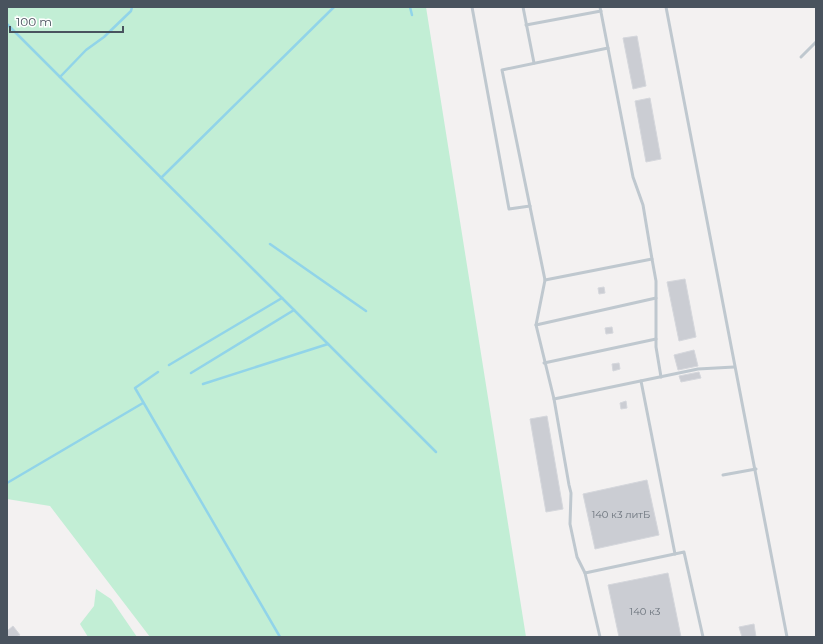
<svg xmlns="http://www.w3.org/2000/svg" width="823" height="644" font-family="Montserrat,sans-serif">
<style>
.green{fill:#c2eed5}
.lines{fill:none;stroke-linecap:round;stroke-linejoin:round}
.stream{stroke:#91d4e9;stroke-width:2.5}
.building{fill:#cbcdd3;stroke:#d5d7dc}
.service{stroke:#bfc8cf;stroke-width:3}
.labels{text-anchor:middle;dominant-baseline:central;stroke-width:3.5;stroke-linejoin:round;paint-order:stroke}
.number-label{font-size:10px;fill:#6a727b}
</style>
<rect width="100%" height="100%" fill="#f3f1f1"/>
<g class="green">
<path d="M 7,7 L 426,7 L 526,637 L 150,637 L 50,506 L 7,499 Z"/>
<path d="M 96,589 L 111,599 L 137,637 L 88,637 L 80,624 L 94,606 Z"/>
</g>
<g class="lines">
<g class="stream">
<path d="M 410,7 L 412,15"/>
<path d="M 7,24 L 60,77 L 86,50 L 104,37 L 131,11 L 132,7"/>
<path d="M 60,77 L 282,298 L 169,365"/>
<path d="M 161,178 L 334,7"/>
<path d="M 270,244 L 366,311"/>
<path d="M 282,298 L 436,452"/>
<path d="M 158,372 L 135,388 L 280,637"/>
<path d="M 191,373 L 294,310"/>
<path d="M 203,384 L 328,344"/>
<path d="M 7,483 L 143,403"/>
</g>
</g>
<g class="building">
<path d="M 637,36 L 646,86 L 633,89 L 623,38 Z"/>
<path d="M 650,98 L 661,159 L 646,162 L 635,101 Z"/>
<path d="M 685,279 L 696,337 L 679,341 L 667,282 Z"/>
<path d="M 604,287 L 605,293 L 599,294 L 598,288 Z"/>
<path d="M 612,327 L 613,333 L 606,334 L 605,328 Z"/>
<path d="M 694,350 L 698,366 L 678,370 L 674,355 Z"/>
<path d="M 619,363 L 620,369 L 613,371 L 612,364 Z"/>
<path d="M 699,372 L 701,378 L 681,382 L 679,376 Z"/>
<path d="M 626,401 L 627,408 L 621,409 L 620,403 Z"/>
<path d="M 547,416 L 563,509 L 546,512 L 530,419 Z"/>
<path d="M 647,480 L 659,535 L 595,549 L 583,494 Z"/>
<path d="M 668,573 L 681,637 L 619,637 L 608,585 Z"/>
<path d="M 754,624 L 756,637 L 742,637 L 739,627 Z"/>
<path d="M 13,626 L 20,635 L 16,637 L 7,637 L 7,631 Z"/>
</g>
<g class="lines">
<g class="service">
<path d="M 472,7 L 509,209 L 530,206"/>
<path d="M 523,7 L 534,63"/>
<path d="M 600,7 L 633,177 L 643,205 L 652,259 L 656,281 L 656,347 L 661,377"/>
<path d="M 666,7 L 787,637"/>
<path d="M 526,25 L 601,11"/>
<path d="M 801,57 L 816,42"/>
<path d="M 545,280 L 652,259"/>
<path d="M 536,325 L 656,298"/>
<path d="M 544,363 L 656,339"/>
<path d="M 641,381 L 675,554"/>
<path d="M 554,399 L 536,325 L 545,280 L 502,70 L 608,48"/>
<path d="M 723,475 L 756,469"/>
<path d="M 585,573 L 684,552 L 703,637"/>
<path d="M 600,637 L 585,573 L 577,557 L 570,524 L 571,493 L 569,485 L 554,399 L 698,369 L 734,367"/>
</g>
</g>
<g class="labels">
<g class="number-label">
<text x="621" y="514">140 к3 литБ</text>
<text x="645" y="611">140 к3</text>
</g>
</g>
<rect width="823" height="644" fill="none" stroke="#49535e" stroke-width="16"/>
<path d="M10 26v6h113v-6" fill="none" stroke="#49535e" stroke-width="2"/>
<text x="16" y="26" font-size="12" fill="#49535e" stroke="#ffffff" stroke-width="3" paint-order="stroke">100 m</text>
</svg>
